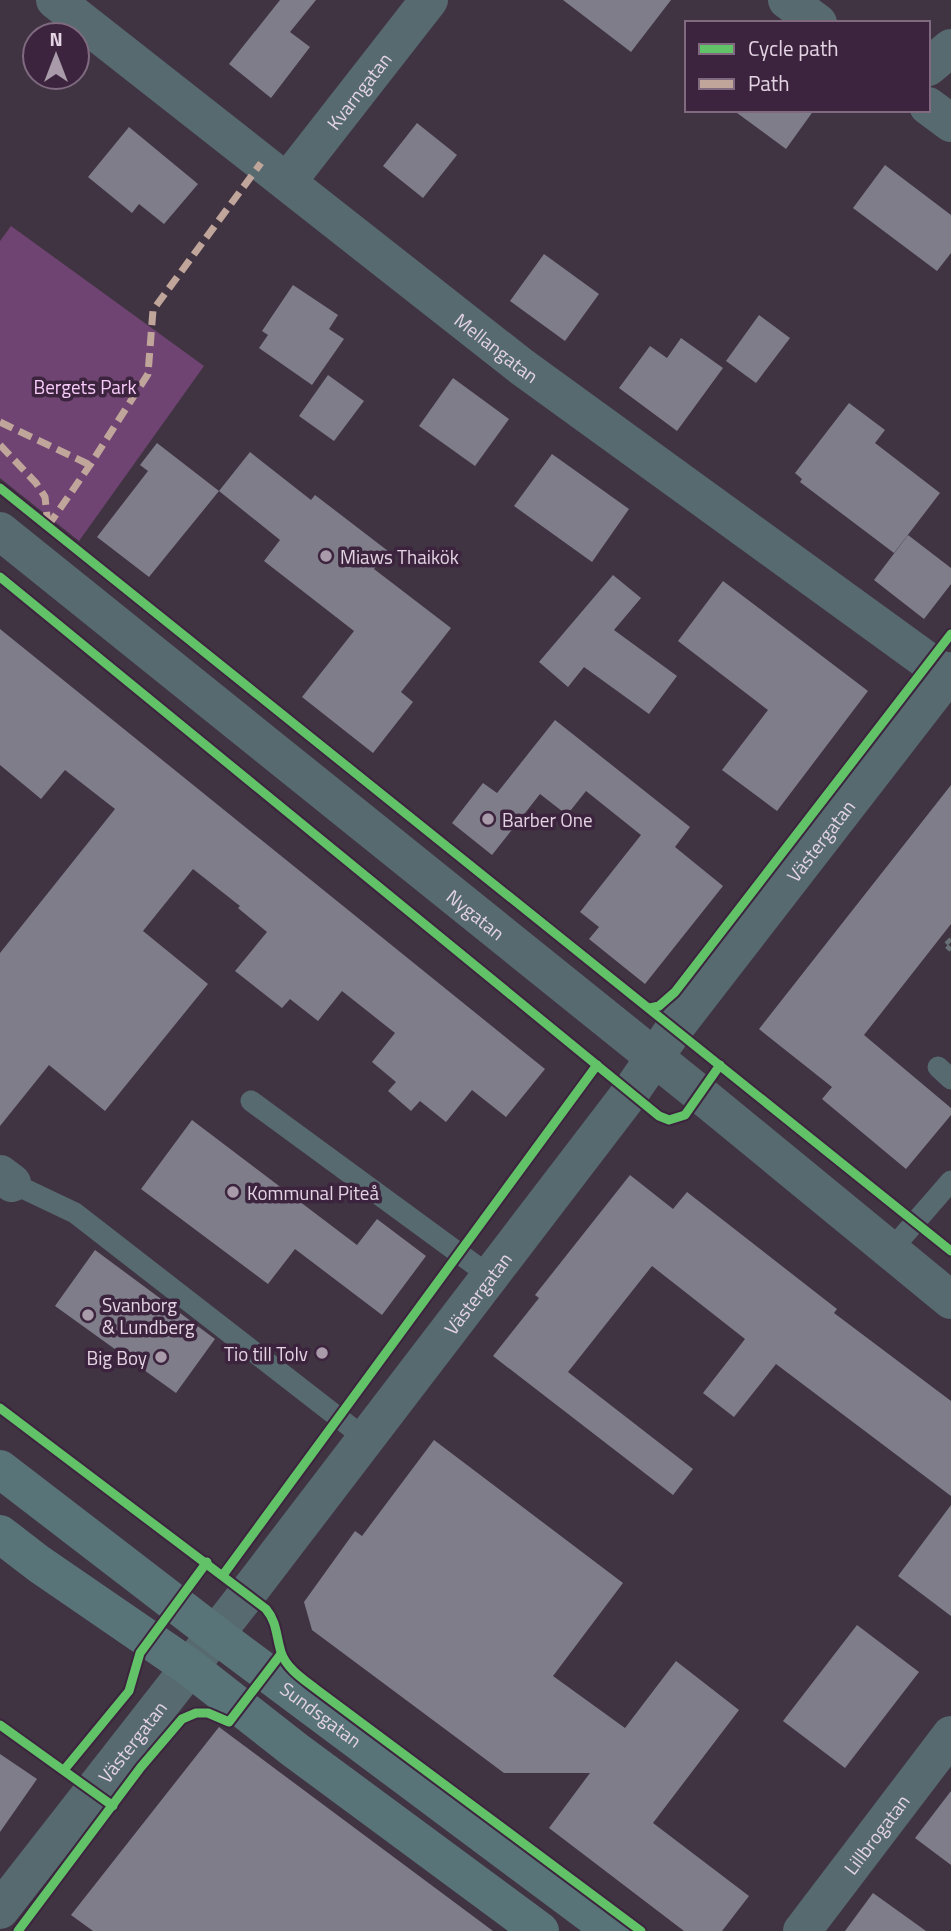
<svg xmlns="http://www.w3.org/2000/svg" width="951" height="1931" font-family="'Titillium Web',sans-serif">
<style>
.green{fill:#6f4472}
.building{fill:#7f7d8a}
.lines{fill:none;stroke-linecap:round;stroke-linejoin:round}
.path{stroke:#667075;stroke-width:4.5;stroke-dasharray:7 3.5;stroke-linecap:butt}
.lane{stroke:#566a6f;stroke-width:21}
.street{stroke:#566a6f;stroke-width:38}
.secondary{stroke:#597478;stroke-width:38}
.quiet{stroke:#c0a59a;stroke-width:7;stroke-dasharray:14 7;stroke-linecap:butt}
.cycleway-casing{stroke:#3c243e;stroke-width:13}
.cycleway{stroke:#61c268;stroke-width:9}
.poi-dot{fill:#aa9bab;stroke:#3c243e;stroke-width:2.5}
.labels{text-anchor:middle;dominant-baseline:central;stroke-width:7;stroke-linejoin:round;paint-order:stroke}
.street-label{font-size:19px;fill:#e3d3e3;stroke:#3c243e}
.park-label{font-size:19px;fill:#f8cbfa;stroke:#3c243e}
.poi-label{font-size:19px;fill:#e3d3e3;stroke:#3c243e;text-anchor:start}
</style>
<rect width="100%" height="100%" fill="#413442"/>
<path class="green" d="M 11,226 L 204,366 L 79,541 L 0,478 L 0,241 Z"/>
<g class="building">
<path d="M 280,0 L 316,0 L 290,32 L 310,47 L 271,98 L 229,64 Z"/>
<path d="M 563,0 L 671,0 L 631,52 Z"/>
<path d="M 733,110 L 814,110 L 786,149 Z"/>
<path d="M 417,123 L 457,155 L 423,198 L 383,166 Z"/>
<path d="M 129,127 L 198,184 L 164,224 L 139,204 L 132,213 L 88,177 Z"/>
<path d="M 885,165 L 951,215 L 951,253 L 937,271 L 853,208 Z"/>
<path d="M 544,254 L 599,294 L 565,341 L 510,301 Z"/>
<path d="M 293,285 L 338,315 L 329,329 L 344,339 L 312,385 L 259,348 L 268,335 L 262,331 Z"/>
<path d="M 759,315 L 790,338 L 756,383 L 726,361 Z"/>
<path d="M 681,338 L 723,368 L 677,431 L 619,388 L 650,346 L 667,358 Z"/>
<path d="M 328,375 L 364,401 L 334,441 L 299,416 Z"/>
<path d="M 453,378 L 509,419 L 475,466 L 419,426 Z"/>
<path d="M 849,403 L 885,430 L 875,443 L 940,493 L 894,553 L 800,482 L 802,479 L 795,473 Z"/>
<path d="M 157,443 L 219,491 L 149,577 L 97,537 L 148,471 L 140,465 Z"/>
<path d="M 250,452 L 311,500 L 315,495 L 388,551 L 374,569 L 451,628 L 401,692 L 413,702 L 373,753 L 302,697 L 354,631 L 264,561 L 280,540 L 219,491 Z"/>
<path d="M 552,454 L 629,509 L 592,562 L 514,506 Z"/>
<path d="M 908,535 L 951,568 L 951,584 L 924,619 L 874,580 Z"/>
<path d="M 613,575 L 641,598 L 614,630 L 677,676 L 649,714 L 584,667 L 568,687 L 539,662 Z"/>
<path d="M 723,581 L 868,691 L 777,811 L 722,770 L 768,710 L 678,641 Z"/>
<path d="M 0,629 L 545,1069 L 506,1117 L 472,1090 L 446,1122 L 420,1101 L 411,1111 L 388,1091 L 396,1082 L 372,1062 L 395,1033 L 342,991 L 318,1021 L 290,999 L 282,1008 L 235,971 L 267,932 L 238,908 L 240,906 L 193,869 L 143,931 L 208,984 L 105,1111 L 49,1065 L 0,1126 L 0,953 L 115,809 L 65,770 L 41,799 L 0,765 Z"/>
<path d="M 555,720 L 690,827 L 675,847 L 723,886 L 645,984 L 589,939 L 599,927 L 580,912 L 641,835 L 586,791 L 567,815 L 540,794 L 492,855 L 452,823 L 483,783 L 497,793 Z"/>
<path d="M 951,785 L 951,924 L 864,1035 L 951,1108 L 951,1115 L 906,1169 L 822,1099 L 832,1087 L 759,1029 Z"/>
<path d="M 192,1120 L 357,1245 L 377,1219 L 426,1256 L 382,1315 L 295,1249 L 268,1284 L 141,1189 Z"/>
<path d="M 630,1175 L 673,1209 L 687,1192 L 837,1309 L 834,1313 L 951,1401 L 951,1496 L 776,1364 L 734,1417 L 703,1393 L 745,1339 L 652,1266 L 568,1372 L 693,1469 L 673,1495 L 493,1356 L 539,1298 L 535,1295 Z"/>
<path d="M 95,1250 L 215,1339 L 176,1393 L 55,1306 Z"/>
<path d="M 434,1440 L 623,1583 L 553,1676 L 625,1728 L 676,1661 L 739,1710 L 653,1823 L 749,1896 L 722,1931 L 684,1931 L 549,1828 L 590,1773 L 504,1773 L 312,1630 L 304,1602 L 355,1531 L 362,1536 Z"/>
<path d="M 951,1505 L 951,1616 L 898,1576 Z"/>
<path d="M 857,1625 L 919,1672 L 845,1768 L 783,1721 Z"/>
<path d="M 219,1727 L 493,1931 L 93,1931 L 71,1915 Z"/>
<path d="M 0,1754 L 37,1779 L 0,1832 Z"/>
<path d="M 951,1791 L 951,1865 L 915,1838 Z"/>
<path d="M 873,1893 L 926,1931 L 845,1931 Z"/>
</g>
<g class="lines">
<path class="path" d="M 951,939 L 945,945 L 951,950"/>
<g class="lane">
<path d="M 938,1067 L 951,1079"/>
<path d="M 251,1101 L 490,1276"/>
<path d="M 12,1183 L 75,1213 L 366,1439"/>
<path d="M 891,1250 L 951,1181"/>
</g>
<g class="street">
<path id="s1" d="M 55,0 L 522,367 L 951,678"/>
<path d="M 787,0 L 818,23"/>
<path d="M 928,67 L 951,48"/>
<path d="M 928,106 L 951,123"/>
<path id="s2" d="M 287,182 L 429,0"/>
<path id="s3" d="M 0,531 L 700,1094 L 951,1300"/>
<path d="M 0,1174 L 12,1183"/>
<path id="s4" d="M 0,1910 L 247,1594 L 630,1093 L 674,1029 L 951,671"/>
<path id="s5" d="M 802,1931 L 951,1735"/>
</g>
<g class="secondary">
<path id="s6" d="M 0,1469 L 216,1635 L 613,1931"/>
<path d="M 0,1534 L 39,1564 L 189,1667 L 295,1750 L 540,1931"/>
</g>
<g class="quiet">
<path d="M 0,422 L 90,465"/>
<path d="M 0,445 L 36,483 L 45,497 L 48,526"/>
<path d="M 48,526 L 90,465 L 148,374 L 153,310 L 261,163"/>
</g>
<g class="cycleway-casing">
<g id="cycleway">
<path d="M 0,488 L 951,1251"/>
<path d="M 0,577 L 659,1116 L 669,1120 L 685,1115 L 720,1065"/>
<path d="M 650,1008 L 659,1006 L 675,992 L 951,634"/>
<path d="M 0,1408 L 266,1609 C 277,1622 276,1636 281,1652 C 286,1668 303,1679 316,1689 L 641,1931"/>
<path d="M 223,1575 L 597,1065"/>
<path d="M 0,1725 L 113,1806"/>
<path d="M 64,1770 L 129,1691 L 140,1653 L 207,1562"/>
<path d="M 18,1931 L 141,1767 L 182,1719 L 196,1713 L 208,1713 L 229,1722 L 281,1654"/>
</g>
</g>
<use href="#cycleway" class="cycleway"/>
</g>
<g class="poi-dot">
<circle cx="326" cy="556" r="7"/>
<circle cx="488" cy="819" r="7"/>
<circle cx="233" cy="1192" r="7"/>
<circle cx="88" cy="1315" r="7"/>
<circle cx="322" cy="1353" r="7"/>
<circle cx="161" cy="1357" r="7"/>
</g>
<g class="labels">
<g class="street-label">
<text stroke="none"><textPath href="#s2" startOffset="116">Kvarngatan</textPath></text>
<text stroke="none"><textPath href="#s1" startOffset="562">Mellangatan</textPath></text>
<text stroke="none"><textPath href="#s4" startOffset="1348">Västergatan</textPath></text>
<text stroke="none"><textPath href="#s3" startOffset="611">Nygatan</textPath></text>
<text stroke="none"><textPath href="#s4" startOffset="780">Västergatan</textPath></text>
<text stroke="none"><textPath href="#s6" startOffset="404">Sundsgatan</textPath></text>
<text stroke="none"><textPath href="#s4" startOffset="214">Västergatan</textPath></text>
<text stroke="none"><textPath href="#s5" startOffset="122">Lillbrogatan</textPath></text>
</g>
<g class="park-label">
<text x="85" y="386">Bergets Park</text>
</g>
<g class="poi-label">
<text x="340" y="556">Miaws Thaikök</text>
<text x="502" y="819">Barber One</text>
<text x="247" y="1192">Kommunal Piteå</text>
<text x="102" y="1304">Svanborg<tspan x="102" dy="22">&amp; Lundberg</tspan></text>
<text x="308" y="1353" text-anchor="end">Tio till Tolv</text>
<text x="147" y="1357" text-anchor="end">Big Boy</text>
</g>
</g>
<rect x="685" y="21" width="245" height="91" fill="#3c243e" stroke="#7f6a80" stroke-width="2"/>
<rect x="699" y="44" width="35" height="10" fill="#61c268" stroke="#7f6a80" stroke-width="2"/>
<text x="748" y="56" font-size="21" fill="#e3d3e3">Cycle path</text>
<rect x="699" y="79" width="35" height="10" fill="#c0a59a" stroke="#7f6a80" stroke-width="2"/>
<text x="748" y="91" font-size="21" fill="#e3d3e3">Path</text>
<g transform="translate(56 56)"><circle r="33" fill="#3c243e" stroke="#7f6a80" stroke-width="2"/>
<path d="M0-5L12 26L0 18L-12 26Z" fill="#aa9bab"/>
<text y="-10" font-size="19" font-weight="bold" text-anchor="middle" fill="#e3d3e3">N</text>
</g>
</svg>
